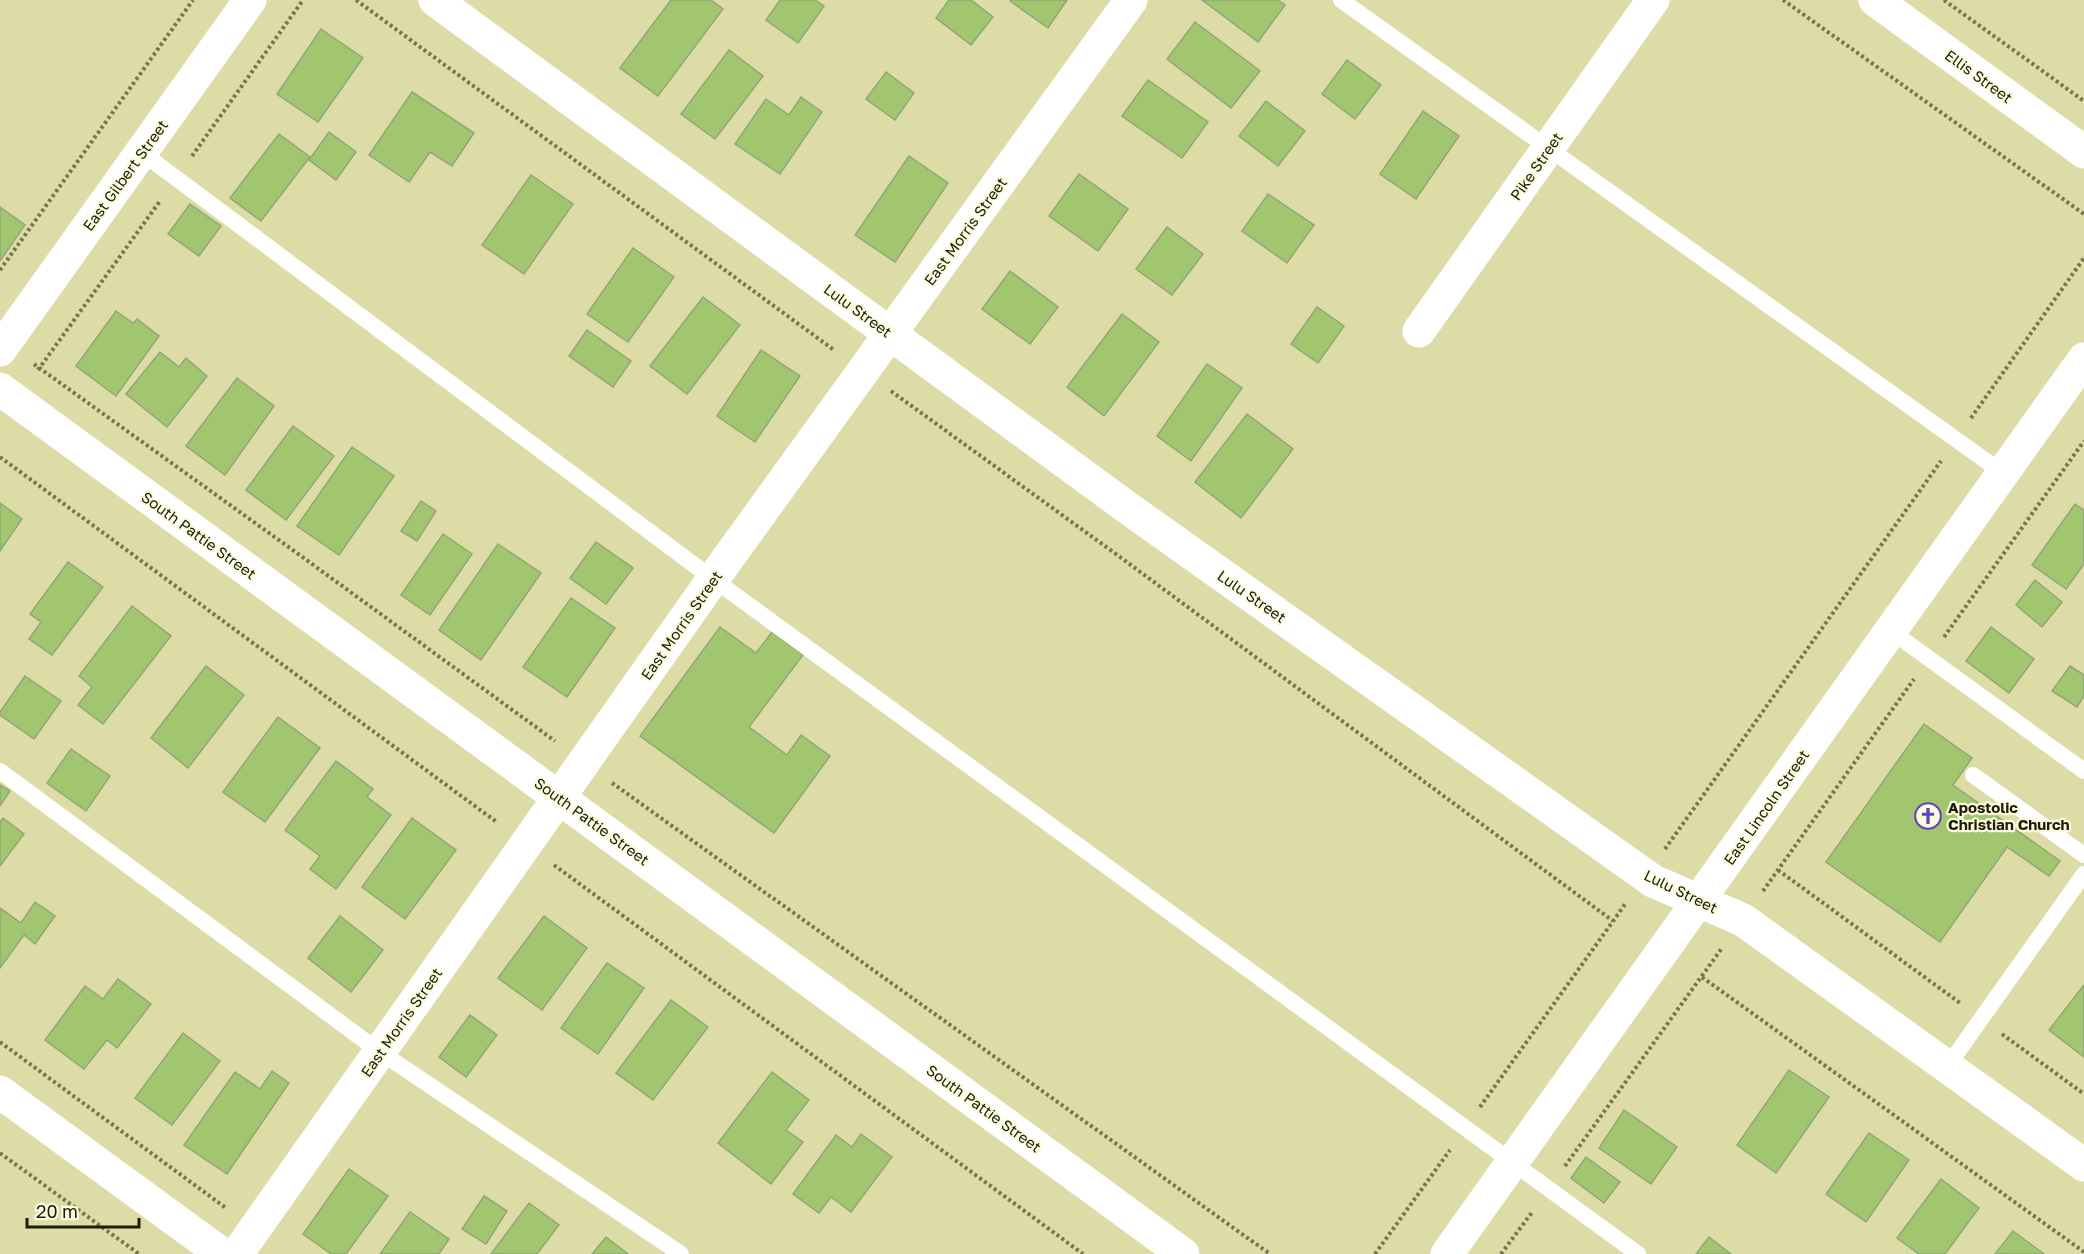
<svg xmlns="http://www.w3.org/2000/svg" width="2084" height="1254" font-family="'Golos Text',sans-serif">
<style>
.building{fill:#a2c570;stroke:#92a777;stroke-width:1.5}
.lines{fill:none;stroke-linecap:round;stroke-linejoin:round}
.path{stroke:#767551;stroke-width:4;stroke-dasharray:3 3;stroke-linecap:butt}
.lane{stroke:#fff;stroke-width:16}
.street{stroke:#fff;stroke-width:33}
.secondary{stroke:#fff;stroke-width:33}
.labels{text-anchor:middle;dominant-baseline:central;stroke-width:4.5;stroke-linejoin:round;paint-order:stroke}
.street-label{font-size:15px;fill:#1d1c07;stroke:#fbfbe0}
.poi-label{font-size:15px;font-weight:bold;fill:#1d1c07;stroke:#fbfbe0;text-anchor:start}
</style>
<rect width="100%" height="100%" fill="#dddca6"/>
<g class="building">
<path d="M 671,0 L 711,0 L 723,9 L 658,96 L 620,68 Z"/>
<path d="M 780,0 L 815,0 L 824,6 L 798,43 L 766,20 Z"/>
<path d="M 949,0 L 971,0 L 993,17 L 971,45 L 936,18 Z"/>
<path d="M 1011,0 L 1067,0 L 1048,28 L 1010,1 Z"/>
<path d="M 1202,0 L 1278,0 L 1285,5 L 1258,42 Z"/>
<path d="M 1195,22 L 1260,71 L 1231,108 L 1167,59 Z"/>
<path d="M 321,29 L 363,58 L 318,122 L 277,94 Z"/>
<path d="M 729,50 L 763,76 L 715,139 L 681,114 Z"/>
<path d="M 1347,60 L 1381,85 L 1355,119 L 1322,94 Z"/>
<path d="M 886,72 L 914,93 L 895,120 L 866,99 Z"/>
<path d="M 1148,80 L 1208,122 L 1182,158 L 1122,116 Z"/>
<path d="M 412,92 L 474,133 L 452,166 L 430,152 L 409,182 L 369,155 Z"/>
<path d="M 801,97 L 822,112 L 780,174 L 735,144 L 766,99 L 789,115 Z"/>
<path d="M 1266,101 L 1305,131 L 1278,166 L 1239,136 Z"/>
<path d="M 1423,111 L 1459,136 L 1416,199 L 1380,174 Z"/>
<path d="M 329,132 L 356,152 L 336,180 L 309,160 Z"/>
<path d="M 279,134 L 310,157 L 261,221 L 230,198 Z"/>
<path d="M 909,156 L 948,183 L 895,262 L 855,235 Z"/>
<path d="M 1079,174 L 1128,209 L 1098,251 L 1049,216 Z"/>
<path d="M 531,175 L 573,204 L 524,274 L 482,245 Z"/>
<path d="M 1268,194 L 1314,225 L 1287,263 L 1242,231 Z"/>
<path d="M 190,204 L 221,226 L 199,256 L 168,234 Z"/>
<path d="M 0,207 L 25,225 L 0,261 Z"/>
<path d="M 1167,227 L 1203,254 L 1172,295 L 1136,269 Z"/>
<path d="M 633,248 L 674,277 L 628,342 L 587,314 Z"/>
<path d="M 1010,271 L 1058,307 L 1030,344 L 982,309 Z"/>
<path d="M 703,297 L 740,325 L 687,394 L 650,366 Z"/>
<path d="M 1317,307 L 1344,326 L 1318,363 L 1291,344 Z"/>
<path d="M 116,311 L 133,323 L 137,319 L 159,336 L 116,396 L 76,366 Z"/>
<path d="M 1122,314 L 1159,342 L 1104,416 L 1067,387 Z"/>
<path d="M 587,330 L 631,361 L 613,387 L 569,356 Z"/>
<path d="M 761,350 L 800,376 L 755,442 L 717,416 Z"/>
<path d="M 160,352 L 179,367 L 186,358 L 207,376 L 167,427 L 126,394 Z"/>
<path d="M 1207,364 L 1242,388 L 1191,461 L 1157,436 Z"/>
<path d="M 237,378 L 274,406 L 225,475 L 186,446 Z"/>
<path d="M 1247,414 L 1293,449 L 1241,518 L 1195,482 Z"/>
<path d="M 293,426 L 334,456 L 286,520 L 246,490 Z"/>
<path d="M 352,447 L 394,476 L 339,555 L 297,526 Z"/>
<path d="M 421,501 L 436,511 L 417,541 L 401,531 Z"/>
<path d="M 0,503 L 22,519 L 0,551 Z"/>
<path d="M 2075,504 L 2084,510 L 2084,564 L 2066,589 L 2032,565 Z"/>
<path d="M 443,534 L 472,554 L 430,615 L 401,595 Z"/>
<path d="M 596,542 L 633,568 L 606,604 L 570,578 Z"/>
<path d="M 498,544 L 541,573 L 481,660 L 439,630 Z"/>
<path d="M 68,562 L 103,587 L 52,655 L 29,639 L 41,622 L 30,614 Z"/>
<path d="M 2035,580 L 2062,602 L 2042,627 L 2016,605 Z"/>
<path d="M 571,598 L 615,628 L 567,697 L 523,667 Z"/>
<path d="M 132,606 L 171,636 L 103,724 L 78,705 L 92,687 L 79,676 Z"/>
<path d="M 720,627 L 756,653 L 772,632 L 803,655 L 749,727 L 787,755 L 801,735 L 830,756 L 774,833 L 640,736 Z"/>
<path d="M 1991,627 L 2034,659 L 2009,693 L 1966,661 Z"/>
<path d="M 206,666 L 244,695 L 188,768 L 151,738 Z"/>
<path d="M 2070,666 L 2084,675 L 2084,696 L 2077,707 L 2052,691 Z"/>
<path d="M 25,676 L 61,701 L 34,739 L 0,715 L 0,712 Z"/>
<path d="M 278,717 L 320,748 L 265,822 L 223,792 Z"/>
<path d="M 1924,724 L 1972,758 L 1953,785 L 2060,861 L 2049,876 L 2007,847 L 1940,942 L 1826,862 Z"/>
<path d="M 71,749 L 110,776 L 86,811 L 47,783 Z"/>
<path d="M 336,761 L 373,789 L 367,797 L 391,815 L 336,889 L 310,869 L 320,856 L 285,830 Z"/>
<path d="M 0,785 L 10,791 L 0,806 Z"/>
<path d="M 3,818 L 24,834 L 0,866 L 0,822 Z"/>
<path d="M 412,818 L 456,850 L 405,919 L 362,887 Z"/>
<path d="M 35,902 L 55,916 L 35,944 L 24,935 L 0,968 L 0,908 L 21,923 Z"/>
<path d="M 340,916 L 383,950 L 351,992 L 308,958 Z"/>
<path d="M 544,916 L 587,948 L 542,1010 L 498,978 Z"/>
<path d="M 607,963 L 644,988 L 598,1054 L 561,1028 Z"/>
<path d="M 118,979 L 151,1004 L 117,1048 L 107,1040 L 84,1069 L 45,1040 L 85,986 L 103,999 Z"/>
<path d="M 2084,985 L 2084,1057 L 2049,1030 Z"/>
<path d="M 671,1000 L 708,1027 L 653,1100 L 616,1073 Z"/>
<path d="M 470,1015 L 497,1035 L 466,1077 L 439,1057 Z"/>
<path d="M 183,1033 L 220,1061 L 172,1125 L 135,1098 Z"/>
<path d="M 1789,1070 L 1829,1097 L 1776,1173 L 1737,1145 Z"/>
<path d="M 272,1071 L 289,1083 L 227,1174 L 184,1145 L 235,1072 L 260,1089 Z"/>
<path d="M 772,1072 L 809,1100 L 786,1130 L 803,1142 L 771,1184 L 718,1143 Z"/>
<path d="M 1624,1110 L 1677,1147 L 1651,1184 L 1599,1148 Z"/>
<path d="M 1869,1133 L 1909,1160 L 1866,1222 L 1826,1194 Z"/>
<path d="M 861,1134 L 892,1157 L 851,1212 L 831,1197 L 819,1213 L 793,1194 L 836,1135 L 852,1147 Z"/>
<path d="M 1586,1157 L 1620,1182 L 1604,1203 L 1571,1178 Z"/>
<path d="M 349,1169 L 388,1196 L 346,1254 L 331,1254 L 303,1234 Z"/>
<path d="M 1941,1179 L 1979,1208 L 1945,1254 L 1919,1254 L 1897,1238 Z"/>
<path d="M 484,1196 L 507,1211 L 486,1244 L 462,1229 Z"/>
<path d="M 529,1203 L 559,1225 L 537,1254 L 491,1254 Z"/>
<path d="M 410,1212 L 449,1239 L 439,1254 L 380,1254 Z"/>
<path d="M 2013,1231 L 2044,1254 L 1995,1254 Z"/>
<path d="M 606,1237 L 628,1254 L 592,1254 Z"/>
<path d="M 1709,1237 L 1731,1254 L 1696,1254 Z"/>
</g>
<g class="lines">
<g class="path">
<path d="M 356,0 L 834,350"/>
<path d="M 1783,0 L 2084,214"/>
<path d="M 1944,0 L 2084,101"/>
<path d="M 192,156 L 303,0"/>
<path d="M 0,270 L 193,0"/>
<path d="M 34,364 L 301,556 L 555,741"/>
<path d="M 38,370 L 160,201"/>
<path d="M 891,391 L 1120,557 L 1613,921"/>
<path d="M 1971,418 L 2084,258"/>
<path d="M 0,457 L 498,823"/>
<path d="M 1944,637 L 2084,441"/>
<path d="M 612,783 L 1270,1254"/>
<path d="M 1665,849 L 1941,461"/>
<path d="M 554,865 L 1083,1254"/>
<path d="M 1778,870 L 1960,1003"/>
<path d="M 1763,891 L 1914,679"/>
<path d="M 1702,977 L 2084,1252"/>
<path d="M 2002,1034 L 2084,1094"/>
<path d="M 0,1042 L 226,1208"/>
<path d="M 1480,1107 L 1626,903"/>
<path d="M 0,1153 L 139,1254"/>
<path d="M 1565,1166 L 1722,948"/>
<path d="M 1375,1254 L 1450,1150"/>
<path d="M 1501,1254 L 1533,1211"/>
</g>
<g class="lane">
<path d="M 1341,0 L 2003,473"/>
<path d="M 141,152 L 713,579 L 1638,1254"/>
<path d="M 1891,631 L 2084,771"/>
<path d="M 0,771 L 380,1052 L 681,1254"/>
<path d="M 1973,775 L 2084,855"/>
<path d="M 1947,1067 L 2084,874"/>
</g>
<g class="street">
<path d="M 435,0 L 1132,511 L 1653,881 L 1743,920 L 2084,1165"/>
<path d="M 1875,0 L 2084,152"/>
<path d="M 1419,331 L 1653,0"/>
<path d="M 0,350 L 250,0"/>
<path d="M 0,389 L 1183,1254"/>
<path d="M 0,1092 L 222,1254"/>
<path d="M 237,1254 L 713,579 L 1131,0"/>
</g>
<path class="secondary" d="M 1447,1254 L 2084,359"/>
</g>
<defs>
<g id="church-ring" transform="scale(1.35)"><circle r="9.5" fill="#fbfbe0" stroke="#5c43bb" stroke-width="1.5"/><path d="M-1.2-6h2.4v3.5h3.3v2.4h-3.3V6h-2.4V-.1h-3.3v-2.4h3.3Z" fill="#5c43bb"/></g>
</defs>
<g fill-rule="evenodd">
<use href="#church-ring" x="1928" y="816"/>
</g>
<g class="labels">
<g class="street-label">
<text transform="translate(1979 76) rotate(36)">Ellis Street</text>
<text transform="translate(1536 166) rotate(-55)">Pike Street</text>
<text transform="translate(125 175) rotate(-54)">East Gilbert Street</text>
<text transform="translate(965 231) rotate(-54)">East Morris Street</text>
<text transform="translate(858 310) rotate(36)">Lulu Street</text>
<text transform="translate(199 535) rotate(36)">South Pattie Street</text>
<text transform="translate(1252 596) rotate(35)">Lulu Street</text>
<text transform="translate(681 625) rotate(-55)">East Morris Street</text>
<text transform="translate(1766 807) rotate(-55)">East Lincoln Street</text>
<text transform="translate(592 821) rotate(36)">South Pattie Street</text>
<text transform="translate(1681 891) rotate(26)">Lulu Street</text>
<text transform="translate(401 1022) rotate(-55)">East Morris Street</text>
<text transform="translate(984 1108) rotate(36)">South Pattie Street</text>
</g>
<g class="poi-label">
<text x="1948" y="807">Apostolic<tspan x="1948" dy="17">Christian Church</tspan></text>
</g>
</g>
<path d="M27 1218v9h112v-9" fill="none" stroke="#1d1c07" stroke-width="3"/>
<text x="36" y="1218" font-size="18" fill="#1d1c07" stroke="#fbfbe0" stroke-width="4.5" paint-order="stroke">20 m</text>
</svg>
